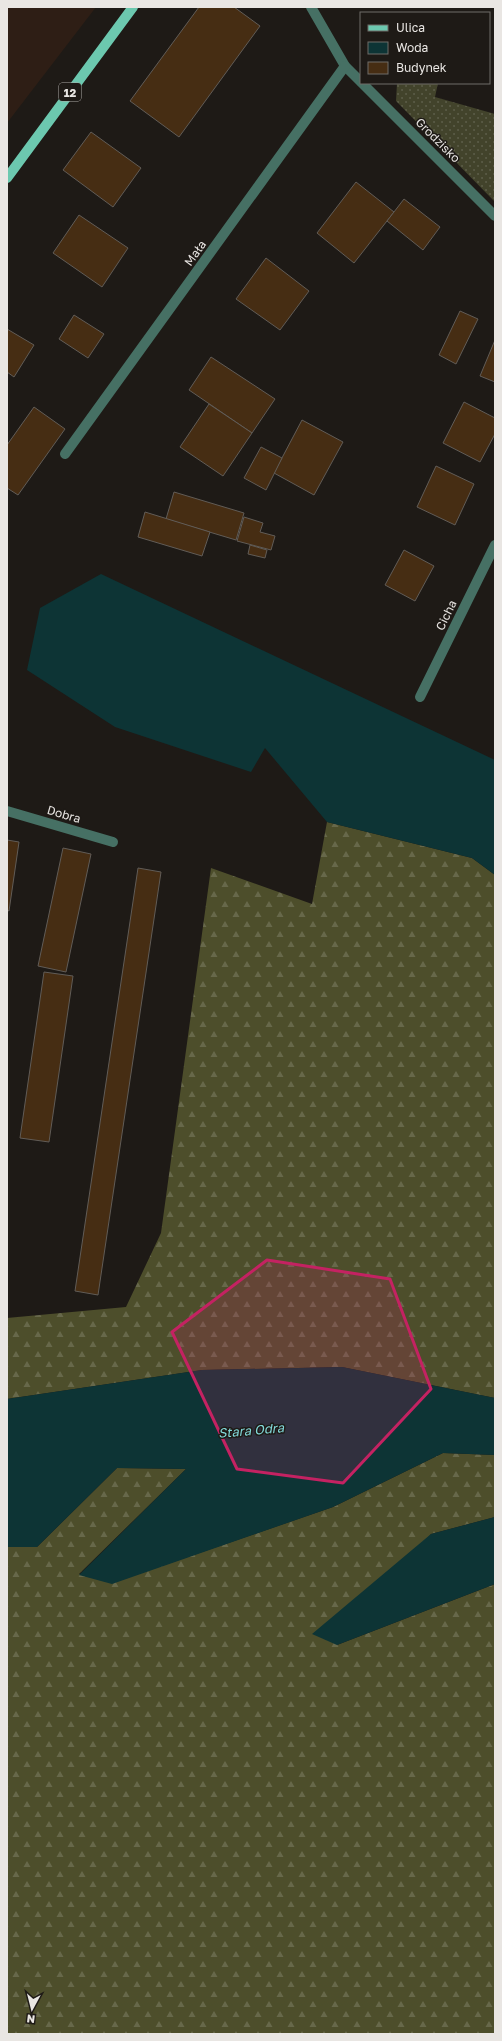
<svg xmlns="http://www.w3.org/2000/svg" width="502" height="2041" font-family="'Golos Text',sans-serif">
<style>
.commercial{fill:#2e1e15}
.grass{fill:url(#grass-dots)}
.forest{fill:url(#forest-firs)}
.water{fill:#0d3435}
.building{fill:#462d13;stroke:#615c57}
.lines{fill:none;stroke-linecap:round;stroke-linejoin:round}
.minor{stroke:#467064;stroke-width:10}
.major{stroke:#6cc8af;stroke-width:10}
.marked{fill:#c42262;fill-opacity:0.2;stroke:#c42262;stroke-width:3;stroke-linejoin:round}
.labels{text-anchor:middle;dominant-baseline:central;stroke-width:3;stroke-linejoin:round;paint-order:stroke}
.shield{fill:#1e1a16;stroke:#aca9a6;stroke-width:1}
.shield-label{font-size:11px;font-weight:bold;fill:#e9e6e3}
.street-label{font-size:12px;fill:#e9e6e3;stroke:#1e1a16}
.water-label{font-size:13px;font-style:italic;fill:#83d9da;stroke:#1e1a16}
</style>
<defs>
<pattern id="grass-dots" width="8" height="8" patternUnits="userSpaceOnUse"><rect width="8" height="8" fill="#42432b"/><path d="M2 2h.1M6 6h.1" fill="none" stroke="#5d5e4a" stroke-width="1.8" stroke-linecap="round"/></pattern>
<pattern id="forest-firs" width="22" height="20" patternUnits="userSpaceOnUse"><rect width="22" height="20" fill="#4d4e2b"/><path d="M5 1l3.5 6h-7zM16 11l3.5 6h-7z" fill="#67684a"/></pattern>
</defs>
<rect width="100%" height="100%" fill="#1e1a16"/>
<path class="commercial" d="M 7,7 L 96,7 L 7,123 Z"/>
<path class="grass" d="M 397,83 L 438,83 L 435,97 L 495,114 L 495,202 L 396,101 Z"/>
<g class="forest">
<path d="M 327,822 L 472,858 L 495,875 L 495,1398 L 342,1367 L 202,1370 L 7,1399 L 7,1318 L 126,1307 L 161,1233 L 211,868 L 312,904 Z"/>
<path d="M 443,1453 L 495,1455 L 495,1517 L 431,1534 L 337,1645 L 495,1584 L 495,2034 L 7,2034 L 7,1547 L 37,1547 L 117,1468 L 186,1469 L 79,1574 L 112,1583 L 333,1507 Z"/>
</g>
<g class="water">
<path d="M 101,574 L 495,760 L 495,875 L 472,858 L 327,822 L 265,748 L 251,772 L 115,727 L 27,670 L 40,608 Z"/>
<path d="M 342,1367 L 495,1398 L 495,1455 L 443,1453 L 333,1507 L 112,1584 L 79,1575 L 186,1469 L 117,1468 L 37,1547 L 7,1547 L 7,1399 L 202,1370 Z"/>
<path d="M 495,1517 L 495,1584 L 337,1645 L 312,1634 L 431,1534 Z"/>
</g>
<g class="building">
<path d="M 199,7 L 234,7 L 260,26 L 179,137 L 130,101 Z"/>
<path d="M 91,132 L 141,168 L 113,207 L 63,170 Z"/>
<path d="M 356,182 L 394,212 L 354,263 L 317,233 Z"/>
<path d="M 404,199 L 440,227 L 423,250 L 387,221 Z"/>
<path d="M 79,215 L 128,248 L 102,287 L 53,253 Z"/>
<path d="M 266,258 L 309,291 L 280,330 L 236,299 Z"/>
<path d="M 460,311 L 478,319 L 456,364 L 439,355 Z"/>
<path d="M 74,315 L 104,334 L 88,358 L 59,339 Z"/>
<path d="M 7,329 L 34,345 L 14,377 L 7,372 Z"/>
<path d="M 495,340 L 495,382 L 480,376 Z"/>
<path d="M 211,357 L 275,399 L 252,433 L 189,390 Z"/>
<path d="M 464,402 L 495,418 L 495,434 L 480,462 L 443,443 Z"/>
<path d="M 209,404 L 252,433 L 223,476 L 180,447 Z"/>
<path d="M 34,407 L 65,429 L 18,495 L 7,488 L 7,445 Z"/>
<path d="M 302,420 L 343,442 L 314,495 L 274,473 Z"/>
<path d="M 261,447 L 282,458 L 266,490 L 244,478 Z"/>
<path d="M 436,466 L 474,484 L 455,525 L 417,507 Z"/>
<path d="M 174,492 L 244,513 L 236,540 L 166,519 Z"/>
<path d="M 145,512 L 210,532 L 202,556 L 138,537 Z"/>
<path d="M 244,517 L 263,523 L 260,532 L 275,536 L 271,550 L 237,541 Z"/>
<path d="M 250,545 L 267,550 L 265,558 L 248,554 Z"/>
<path d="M 404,550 L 434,566 L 415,601 L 385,585 Z"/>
<path d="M 7,840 L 19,842 L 9,911 L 7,910 Z"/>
<path d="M 63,848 L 91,854 L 66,972 L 38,966 Z"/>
<path d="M 138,868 L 161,872 L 98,1295 L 75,1291 Z"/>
<path d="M 44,972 L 73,976 L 49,1142 L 20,1138 Z"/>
</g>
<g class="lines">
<g class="minor">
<path d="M 311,7 L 345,66 L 361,82"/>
<path d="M 362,83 L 495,216"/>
<path d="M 65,454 L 345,66"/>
<path d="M 420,697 L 495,545"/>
<path d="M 7,811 L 113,842"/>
</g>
<path class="major" d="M 7,178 L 133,7"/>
</g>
<path class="marked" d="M 267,1260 L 390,1279 L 431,1389 L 343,1483 L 237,1469 L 172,1332 Z"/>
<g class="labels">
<rect class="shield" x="59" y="83" width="22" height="18" rx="3"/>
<g class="shield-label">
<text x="70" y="92">12</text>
</g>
<g class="street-label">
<text transform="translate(438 140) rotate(45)">Grodzisko</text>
<text transform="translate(195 253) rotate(-54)">Mała</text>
<text transform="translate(446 615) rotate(-64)">Cicha</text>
<text transform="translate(64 814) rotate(16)">Dobra</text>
</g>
<g class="water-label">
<text transform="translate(251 1430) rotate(-5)">Stara Odra</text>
</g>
</g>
<rect width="502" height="2041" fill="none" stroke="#e9e6e3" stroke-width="16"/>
<rect x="360" y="12" width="130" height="72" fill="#1e1a16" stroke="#6f6c68"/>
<rect x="368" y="25" width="20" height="6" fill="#6cc8af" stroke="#6f6c68"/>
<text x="396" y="32" font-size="12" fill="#e9e6e3">Ulica</text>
<rect x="368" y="42" width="20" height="12" fill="#0d3435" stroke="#6f6c68"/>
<text x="396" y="52" font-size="12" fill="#e9e6e3">Woda</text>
<rect x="368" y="62" width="20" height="12" fill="#462d13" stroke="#6f6c68"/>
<text x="396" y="72" font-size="12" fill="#e9e6e3">Budynek</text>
<g transform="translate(32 2009) rotate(187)" stroke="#1e1a16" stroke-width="3" paint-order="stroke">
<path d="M0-3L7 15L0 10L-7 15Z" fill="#e9e6e3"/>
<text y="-6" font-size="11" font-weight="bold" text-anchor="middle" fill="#e9e6e3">N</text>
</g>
</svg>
